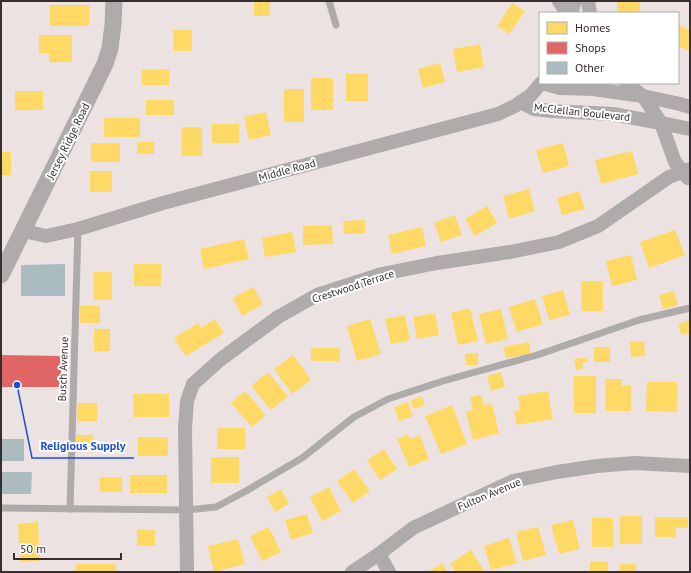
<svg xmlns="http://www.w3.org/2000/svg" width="691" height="573" font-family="'PT Sans',sans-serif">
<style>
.homes{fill:#ffd966}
.shops{fill:#e06666}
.building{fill:#abbcc1}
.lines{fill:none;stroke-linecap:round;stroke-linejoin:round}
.service{stroke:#afabab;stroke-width:7}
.minor{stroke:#afabab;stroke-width:14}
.tertiary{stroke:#afabab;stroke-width:17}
.labels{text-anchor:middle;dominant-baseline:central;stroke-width:4;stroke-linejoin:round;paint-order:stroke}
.street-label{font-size:11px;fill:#372f2f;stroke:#fff}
.leader{fill:none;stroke:#1d4ed8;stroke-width:1.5}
.callout-dot{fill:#1d4ed8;stroke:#fff;stroke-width:1.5}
.callout-label{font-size:12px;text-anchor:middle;font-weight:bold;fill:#1d4ed8;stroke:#fff;stroke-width:4;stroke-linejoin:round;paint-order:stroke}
</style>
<rect width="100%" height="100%" fill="#ece2e2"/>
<g class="homes">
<rect x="254" y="1" width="16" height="15"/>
<rect x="617" y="1" width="23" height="12"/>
<path d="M 512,3 L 525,11 L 509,34 L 497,26 Z"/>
<rect x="50" y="5" width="39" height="21"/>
<path d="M 678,25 L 690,30 L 690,51 L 678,46 Z"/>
<rect x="173" y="30" width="19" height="21"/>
<path d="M 39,35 L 72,35 L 72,62 L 49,62 L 49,53 L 39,53 Z"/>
<path d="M 480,44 L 484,67 L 457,72 L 453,49 Z"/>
<path d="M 440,63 L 445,82 L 423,88 L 418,69 Z"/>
<path d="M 169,69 L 169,85 L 142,85 L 142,70 Z"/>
<rect x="346" y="74" width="22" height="27"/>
<rect x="311" y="78" width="22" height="32"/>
<rect x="284" y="89" width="20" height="33"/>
<rect x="15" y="91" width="28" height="19"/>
<rect x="146" y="100" width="28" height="15"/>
<path d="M 266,112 L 271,135 L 249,140 L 244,117 Z"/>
<rect x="104" y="118" width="36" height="19"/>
<rect x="212" y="124" width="27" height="19"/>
<rect x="182" y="127" width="20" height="29"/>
<rect x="137" y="142" width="17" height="12"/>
<rect x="91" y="143" width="29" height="19"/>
<path d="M 563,143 L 569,166 L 543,173 L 536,150 Z"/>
<path d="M 632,151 L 638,174 L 601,184 L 595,160 Z"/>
<rect x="1" y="152" width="10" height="23"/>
<rect x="90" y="171" width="22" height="21"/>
<path d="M 529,189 L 535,211 L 509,219 L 503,196 Z"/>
<path d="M 579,191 L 585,209 L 562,215 L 557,198 Z"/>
<path d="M 487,206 L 497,223 L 475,236 L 465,219 Z"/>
<path d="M 455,215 L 462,235 L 441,242 L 434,223 Z"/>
<path d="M 365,220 L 365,233 L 344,234 L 343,221 Z"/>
<path d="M 332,225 L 333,244 L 303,245 L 303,226 Z"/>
<path d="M 422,227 L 426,246 L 392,254 L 388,235 Z"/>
<path d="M 675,230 L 685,255 L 649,268 L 640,242 Z"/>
<path d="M 292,232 L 296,252 L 265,257 L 262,238 Z"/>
<path d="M 244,239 L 249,259 L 204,269 L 200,249 Z"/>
<path d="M 631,255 L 637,280 L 612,286 L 606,261 Z"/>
<rect x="134" y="264" width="27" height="22"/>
<rect x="94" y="272" width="18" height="28"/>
<rect x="581" y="281" width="22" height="30"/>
<path d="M 253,287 L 263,304 L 242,316 L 233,298 Z"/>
<path d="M 563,290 L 570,315 L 549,320 L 542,296 Z"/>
<path d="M 674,291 L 678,305 L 663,309 L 659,295 Z"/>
<path d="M 535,299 L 543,324 L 517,332 L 509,307 Z"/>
<rect x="80" y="306" width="20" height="17"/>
<path d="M 470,308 L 478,341 L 458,345 L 451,313 Z"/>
<path d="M 501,309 L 508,339 L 486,344 L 479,314 Z"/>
<path d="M 435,313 L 439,335 L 417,339 L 413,317 Z"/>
<path d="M 405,315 L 410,340 L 391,344 L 385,319 Z"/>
<path d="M 215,319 L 224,333 L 186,356 L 174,338 L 198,323 L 201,328 Z"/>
<path d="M 370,319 L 381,354 L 357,361 L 347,326 Z"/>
<path d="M 690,320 L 690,338 L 688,333 L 682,335 L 678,324 Z"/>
<rect x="94" y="329" width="16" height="22"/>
<path d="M 644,341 L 645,356 L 631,357 L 630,342 Z"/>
<path d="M 529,342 L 531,354 L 506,358 L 503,347 Z"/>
<rect x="594" y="347" width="16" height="15"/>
<rect x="311" y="348" width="29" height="13"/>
<path d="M 478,353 L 478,365 L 466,365 L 465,354 Z"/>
<path d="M 293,355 L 311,380 L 292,394 L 274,369 Z"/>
<path d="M 587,357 L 588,362 L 582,363 L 583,369 L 576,370 L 574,359 Z"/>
<path d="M 268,372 L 288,396 L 271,410 L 251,386 Z"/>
<path d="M 501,372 L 505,387 L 491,391 L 487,376 Z"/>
<rect x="574" y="376" width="22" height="37"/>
<path d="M 605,379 L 622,379 L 622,386 L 631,386 L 631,411 L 605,411 Z"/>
<path d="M 647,382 L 677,382 L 677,412 L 646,411 Z"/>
<path d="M 245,391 L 266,415 L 252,427 L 231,403 Z"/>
<path d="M 548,391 L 553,419 L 517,425 L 514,411 L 520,410 L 518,396 Z"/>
<rect x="133" y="394" width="36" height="23"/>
<path d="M 481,395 L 484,405 L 492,404 L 499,433 L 473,440 L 466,412 L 473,410 L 470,397 Z"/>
<path d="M 421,396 L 425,405 L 414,409 L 410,401 Z"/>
<path d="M 408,402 L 413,416 L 399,421 L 394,407 Z"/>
<rect x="77" y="403" width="20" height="18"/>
<path d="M 452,405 L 467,444 L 441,454 L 425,416 Z"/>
<rect x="217" y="428" width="28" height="21"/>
<path d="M 408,434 L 410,439 L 420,435 L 429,459 L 409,467 L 397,439 Z"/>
<rect x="76" y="435" width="17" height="16"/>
<rect x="138" y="437" width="30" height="19"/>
<path d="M 384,449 L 397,469 L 380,480 L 367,460 Z"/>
<rect x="211" y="457" width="28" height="26"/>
<path d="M 354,469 L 370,491 L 353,503 L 337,481 Z"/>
<rect x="130" y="475" width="37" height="18"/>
<rect x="100" y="477" width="22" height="15"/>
<path d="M 329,487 L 341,511 L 322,521 L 310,497 Z"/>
<path d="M 281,489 L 289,504 L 275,512 L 267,497 Z"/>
<path d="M 307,514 L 313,533 L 291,540 L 285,520 Z"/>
<rect x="620" y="516" width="22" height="28"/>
<path d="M 655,517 L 688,517 L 688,528 L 676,528 L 676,537 L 655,537 Z"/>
<rect x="592" y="518" width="21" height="29"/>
<path d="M 573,520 L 580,549 L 559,554 L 551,525 Z"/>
<path d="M 38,522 L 40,561 L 20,562 L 18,524 Z"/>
<path d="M 269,527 L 281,552 L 262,561 L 250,536 Z"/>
<path d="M 538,527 L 546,555 L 523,561 L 516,532 Z"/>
<rect x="137" y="530" width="18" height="16"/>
<path d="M 509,538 L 517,563 L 491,570 L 484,546 Z"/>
<path d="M 238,539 L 245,564 L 214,572 L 208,546 Z"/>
<path d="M 471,550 L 485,572 L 456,572 L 450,564 Z"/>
<rect x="590" y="562" width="18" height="10"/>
<path d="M 442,563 L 448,572 L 428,572 Z"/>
<rect x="76" y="564" width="40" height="8"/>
<rect x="620" y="564" width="16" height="8"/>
</g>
<path class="shops" d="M 1,355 L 61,356 L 61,387 L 1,387 Z"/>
<g class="building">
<path d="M 65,264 L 65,296 L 21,296 L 21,265 Z"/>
<rect x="1" y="439" width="23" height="22"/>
<path d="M 1,472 L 32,472 L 31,494 L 1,494 Z"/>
</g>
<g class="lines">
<g class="service">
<path d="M 329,1 L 336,25"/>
<path d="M 1,508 L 187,510 L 216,507 L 246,491 L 302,458 L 354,417 L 388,399 L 443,381 L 537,355 L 639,320 L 690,308"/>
<path d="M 70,509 L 78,229"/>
</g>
<g class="minor">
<path d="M 559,1 L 567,13"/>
<path d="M 588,1 L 590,13"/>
<path d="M 571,13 L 575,1"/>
<path d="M 542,83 L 560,88 L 593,89 L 643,96 L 680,104 L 690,107"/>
<path d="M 626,83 L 643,96 L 661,123 L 675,162 L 688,178"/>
<path d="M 521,102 L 534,109 L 552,111 L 613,114 L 661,123 L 690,129"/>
<path d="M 24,231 L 46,236 L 78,229 L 163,203 L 498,114 L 515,106 L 531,95 L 541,83"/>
<path d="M 379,554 L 389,572"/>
<path d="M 187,572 L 185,428 L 187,401 L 193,384 L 221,359 L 278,317 L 317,295 L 382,274 L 437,263 L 510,252 L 559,242 L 598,226 L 669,177 L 690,169"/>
<path d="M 352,572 L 379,554 L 413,528 L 513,481 L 557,472 L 597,466 L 634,463 L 690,466"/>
</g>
<path class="tertiary" d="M 1,275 L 105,64 L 110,48 L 113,25 L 114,1"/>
</g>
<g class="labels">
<g class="street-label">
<text transform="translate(582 112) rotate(6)">McClellan Boulevard</text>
<text transform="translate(68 141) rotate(-64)">Jersey Ridge Road</text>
<text transform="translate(287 170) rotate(-15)">Middle Road</text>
<text transform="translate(353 286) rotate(-18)">Crestwood Terrace</text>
<text transform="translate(63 369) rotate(-88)">Busch Avenue</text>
<text transform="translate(489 494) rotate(-23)">Fulton Avenue</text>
</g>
</g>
<path class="leader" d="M17 385L32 458H134"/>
<circle class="callout-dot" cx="17" cy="385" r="4"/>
<g class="callout-label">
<text x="83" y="450">Religious Supply</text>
</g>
<rect width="691" height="573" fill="none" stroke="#372f2f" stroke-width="4"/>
<rect x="539" y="12" width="140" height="72" fill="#ffffff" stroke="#afacac"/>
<rect x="547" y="22" width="20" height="12" fill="#ffd966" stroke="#afacac"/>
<text x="575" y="32" font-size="12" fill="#372f2f">Homes</text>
<rect x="547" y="42" width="20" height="12" fill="#e06666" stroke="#afacac"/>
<text x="575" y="52" font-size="12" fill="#372f2f">Shops</text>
<rect x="547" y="62" width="20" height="12" fill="#abbcc1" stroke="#afacac"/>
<text x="575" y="72" font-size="12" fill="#372f2f">Other</text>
<path d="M14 553v6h107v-6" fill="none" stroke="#372f2f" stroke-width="2"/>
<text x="20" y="553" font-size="12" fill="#372f2f" stroke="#ffffff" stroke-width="3" paint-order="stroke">50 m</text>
</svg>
